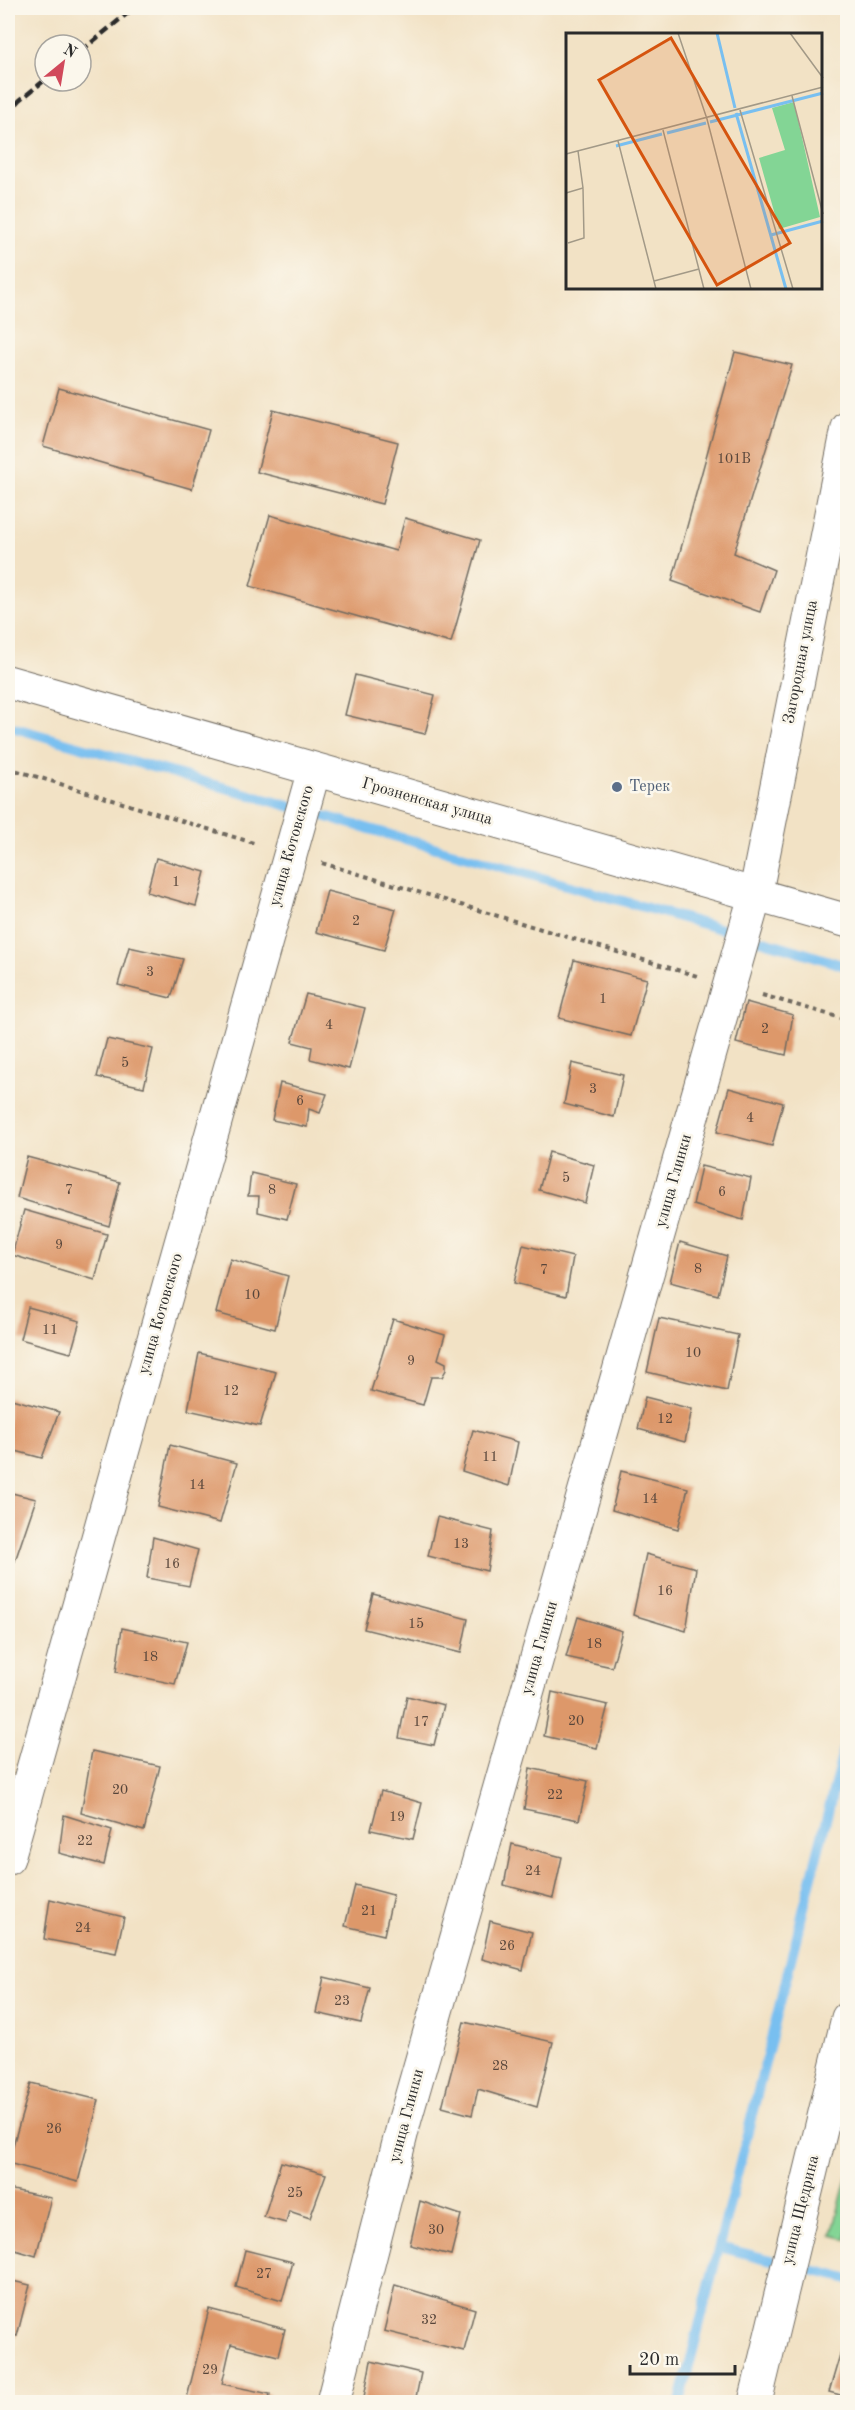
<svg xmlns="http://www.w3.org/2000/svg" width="855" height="2410" font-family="'Old Standard TT',serif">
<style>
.green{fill:#83d595;stroke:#578060;stroke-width:1.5}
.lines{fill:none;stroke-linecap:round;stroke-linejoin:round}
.stream{stroke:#78bff0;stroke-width:10}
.building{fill:#dd986a}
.street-casing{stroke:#716b61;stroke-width:35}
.secondary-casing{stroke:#716b61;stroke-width:35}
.primary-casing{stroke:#716b61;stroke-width:35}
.path{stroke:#716b61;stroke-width:4;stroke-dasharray:4.5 4.5;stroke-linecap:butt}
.street{stroke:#fff;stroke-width:33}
.secondary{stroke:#fff;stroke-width:33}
.primary{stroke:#fff;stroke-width:33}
.rail{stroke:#2b2b2b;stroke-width:4.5;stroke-dasharray:9 4.5;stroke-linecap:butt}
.service-dot{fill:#5c6f8a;stroke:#fbf7ec;stroke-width:2}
.labels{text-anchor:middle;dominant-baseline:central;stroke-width:5;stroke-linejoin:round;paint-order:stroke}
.number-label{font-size:14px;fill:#58463b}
.street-label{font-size:16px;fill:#2b2b2b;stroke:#fbf7ec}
.service-label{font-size:16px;fill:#4e5e75;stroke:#fbf7ec;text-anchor:start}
.inset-river{fill:none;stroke:#78bff0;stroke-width:3}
.inset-road{fill:none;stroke:#a29987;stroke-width:1.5}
.view{fill:#d5540f;fill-opacity:0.15;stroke:#d5540f;stroke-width:3}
.inset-edge{fill:none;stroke:#2b2b2b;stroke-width:3}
</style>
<rect width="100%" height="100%" fill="#fbf7ec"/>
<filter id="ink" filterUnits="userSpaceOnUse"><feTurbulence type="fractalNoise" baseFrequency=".0167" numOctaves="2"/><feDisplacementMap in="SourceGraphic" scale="12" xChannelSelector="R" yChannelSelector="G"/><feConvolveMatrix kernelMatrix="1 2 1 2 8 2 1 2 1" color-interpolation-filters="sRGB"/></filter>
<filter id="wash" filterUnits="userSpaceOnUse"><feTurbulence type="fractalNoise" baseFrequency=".008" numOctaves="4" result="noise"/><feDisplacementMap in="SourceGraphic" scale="24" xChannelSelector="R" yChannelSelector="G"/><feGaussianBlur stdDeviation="1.35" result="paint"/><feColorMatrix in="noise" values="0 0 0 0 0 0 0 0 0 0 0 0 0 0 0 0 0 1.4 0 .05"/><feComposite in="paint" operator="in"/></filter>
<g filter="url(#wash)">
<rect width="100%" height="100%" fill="#f2e2c5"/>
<path class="green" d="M 847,2175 L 847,2239 L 832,2235 Z"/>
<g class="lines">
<g class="stream">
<path d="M 8,726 L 795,950 L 848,967"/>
<path d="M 719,2247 L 848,2279"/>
<path d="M 680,2402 L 848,1732"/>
</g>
</g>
<g id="blocks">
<g class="building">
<path d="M 735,352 L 792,365 L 734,553 L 774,570 L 760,612 L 672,581 Z"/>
<path d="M 59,388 L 209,430 L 192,489 L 43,446 Z"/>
<path d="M 273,410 L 398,442 L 382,504 L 257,472 Z"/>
<path d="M 270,515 L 396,551 L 405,518 L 480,540 L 451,643 L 250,586 Z"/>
<path d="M 355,675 L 435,695 L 425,734 L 345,715 Z"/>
<path d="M 156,858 L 205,872 L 196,906 L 147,892 Z"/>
<path d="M 327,891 L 396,909 L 384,950 L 316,932 Z"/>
<path d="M 129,947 L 183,959 L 171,998 L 118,985 Z"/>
<path d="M 574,960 L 647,979 L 631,1036 L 559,1018 Z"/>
<path d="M 306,994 L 365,1008 L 349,1069 L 310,1059 L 312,1047 L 292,1042 Z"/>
<path d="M 746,1002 L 793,1015 L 786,1055 L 736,1043 Z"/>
<path d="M 107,1039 L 153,1049 L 144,1087 L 97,1077 Z"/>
<path d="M 572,1063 L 623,1075 L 614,1117 L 564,1104 Z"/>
<path d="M 280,1083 L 327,1094 L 320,1113 L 309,1109 L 307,1127 L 272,1120 Z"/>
<path d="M 729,1088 L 783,1103 L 772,1146 L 717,1132 Z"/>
<path d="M 549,1152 L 594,1165 L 585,1203 L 539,1190 Z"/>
<path d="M 27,1157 L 120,1182 L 109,1226 L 17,1198 Z"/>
<path d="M 701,1166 L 751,1178 L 743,1220 L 693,1205 Z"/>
<path d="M 251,1173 L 296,1184 L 287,1219 L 258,1212 L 259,1196 L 248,1196 Z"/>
<path d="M 24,1210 L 107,1234 L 95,1280 L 12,1255 Z"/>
<path d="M 680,1242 L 727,1256 L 718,1295 L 670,1282 Z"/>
<path d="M 523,1245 L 573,1257 L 566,1296 L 514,1283 Z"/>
<path d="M 230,1259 L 288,1276 L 275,1329 L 216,1313 Z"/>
<path d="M 28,1307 L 80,1321 L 71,1353 L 20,1339 Z"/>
<path d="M 659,1318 L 738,1335 L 727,1391 L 647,1372 Z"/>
<path d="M 393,1319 L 445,1335 L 438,1359 L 446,1363 L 446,1370 L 442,1377 L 431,1377 L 423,1405 L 371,1391 Z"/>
<path d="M 199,1353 L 276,1372 L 260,1426 L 188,1410 Z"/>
<path d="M 645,1397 L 692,1409 L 685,1442 L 638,1429 Z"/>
<path d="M 8,1398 L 59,1412 L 42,1458 L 8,1449 Z"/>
<path d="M 473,1430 L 518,1442 L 509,1486 L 462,1471 Z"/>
<path d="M 170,1445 L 237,1463 L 220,1523 L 158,1507 Z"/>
<path d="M 621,1471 L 688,1488 L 678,1529 L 612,1510 Z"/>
<path d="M 8,1492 L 36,1499 L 15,1561 L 8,1559 Z"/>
<path d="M 437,1517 L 493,1531 L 487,1571 L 428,1556 Z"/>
<path d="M 153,1537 L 198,1550 L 189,1586 L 147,1578 Z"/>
<path d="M 646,1554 L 696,1568 L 686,1631 L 633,1615 Z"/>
<path d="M 373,1594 L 468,1619 L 461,1653 L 364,1629 Z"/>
<path d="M 578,1617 L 622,1631 L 612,1667 L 566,1657 Z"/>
<path d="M 122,1628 L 187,1642 L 175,1684 L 116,1672 Z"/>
<path d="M 552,1692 L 608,1705 L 597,1748 L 544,1736 Z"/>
<path d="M 407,1696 L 444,1705 L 434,1745 L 399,1738 Z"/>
<path d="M 92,1751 L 160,1766 L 144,1831 L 81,1813 Z"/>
<path d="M 530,1768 L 588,1781 L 579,1820 L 524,1809 Z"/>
<path d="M 381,1791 L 422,1803 L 413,1839 L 371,1830 Z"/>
<path d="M 64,1815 L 112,1830 L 104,1865 L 59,1853 Z"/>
<path d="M 512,1844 L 562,1857 L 553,1898 L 504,1885 Z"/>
<path d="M 355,1885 L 393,1895 L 384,1935 L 345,1926 Z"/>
<path d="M 50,1899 L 124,1917 L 116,1953 L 44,1939 Z"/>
<path d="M 490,1921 L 532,1932 L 523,1970 L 482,1959 Z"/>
<path d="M 324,1977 L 370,1988 L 361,2023 L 316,2013 Z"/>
<path d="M 464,2022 L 553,2042 L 537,2107 L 478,2089 L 472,2115 L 442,2107 Z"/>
<path d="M 31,2083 L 99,2100 L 78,2182 L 8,2163 Z"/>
<path d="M 281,2162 L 326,2174 L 310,2218 L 289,2211 L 286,2223 L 264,2217 Z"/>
<path d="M 8,2189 L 51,2198 L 36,2256 L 8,2248 Z"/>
<path d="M 420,2201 L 461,2215 L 451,2255 L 410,2245 Z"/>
<path d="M 245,2250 L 293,2262 L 282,2301 L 236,2287 Z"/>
<path d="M 8,2280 L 30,2285 L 17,2336 L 8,2334 Z"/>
<path d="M 395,2285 L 475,2309 L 464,2351 L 384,2331 Z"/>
<path d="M 209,2309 L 285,2329 L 278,2356 L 231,2344 L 222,2384 L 270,2394 L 268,2402 L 186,2402 Z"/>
<path d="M 847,2331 L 848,2331 L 848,2397 L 829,2392 Z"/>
<path d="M 371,2361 L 421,2373 L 415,2402 L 363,2402 Z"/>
</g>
</g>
</g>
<g filter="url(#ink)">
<use href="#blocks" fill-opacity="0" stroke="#716b61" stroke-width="1.5"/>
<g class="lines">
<g class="street-casing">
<g id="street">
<path d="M 8,1858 L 314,770"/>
<path d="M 333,2402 L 405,2119 L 755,896"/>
<path d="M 755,2402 L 848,2018"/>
</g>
</g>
<g class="secondary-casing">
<path id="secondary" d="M 755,896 L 848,428"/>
</g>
<g class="primary-casing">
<path id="primary" d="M 8,682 L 848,921"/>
</g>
<g class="path">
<path d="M 8,768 L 257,844"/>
<path d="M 322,863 L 697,976"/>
<path d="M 762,995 L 848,1020"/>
</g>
<use href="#street" class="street"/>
<use href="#secondary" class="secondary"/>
<use href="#primary" class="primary"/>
<g class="rail">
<path d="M 81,51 L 134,8"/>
<path d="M 8,114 L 20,100 L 45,80"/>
</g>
</g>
</g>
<circle class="service-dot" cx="617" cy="787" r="6"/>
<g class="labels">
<g class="number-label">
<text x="734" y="459">101В</text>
<text x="176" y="882">1</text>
<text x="356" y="921">2</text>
<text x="150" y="972">3</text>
<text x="603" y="999">1</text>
<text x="329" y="1025">4</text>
<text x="765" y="1029">2</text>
<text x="125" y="1063">5</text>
<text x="593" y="1089">3</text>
<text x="300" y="1101">6</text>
<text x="750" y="1118">4</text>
<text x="566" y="1178">5</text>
<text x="69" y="1190">7</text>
<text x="272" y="1190">8</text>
<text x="722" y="1192">6</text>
<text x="59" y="1245">9</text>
<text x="698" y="1269">8</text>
<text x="544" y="1270">7</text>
<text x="252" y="1295">10</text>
<text x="50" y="1330">11</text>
<text x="693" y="1353">10</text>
<text x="411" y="1361">9</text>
<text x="231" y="1391">12</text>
<text x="665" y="1419">12</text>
<text x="490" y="1457">11</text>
<text x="197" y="1485">14</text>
<text x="650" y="1499">14</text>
<text x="461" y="1544">13</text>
<text x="172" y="1564">16</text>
<text x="665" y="1591">16</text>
<text x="416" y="1624">15</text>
<text x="594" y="1644">18</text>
<text x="150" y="1657">18</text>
<text x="576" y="1721">20</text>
<text x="421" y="1722">17</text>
<text x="120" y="1790">20</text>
<text x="555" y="1795">22</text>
<text x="397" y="1817">19</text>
<text x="85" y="1841">22</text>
<text x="533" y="1871">24</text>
<text x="369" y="1911">21</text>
<text x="83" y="1928">24</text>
<text x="507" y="1946">26</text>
<text x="342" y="2001">23</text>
<text x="500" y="2066">28</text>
<text x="54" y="2129">26</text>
<text x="295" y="2193">25</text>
<text x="436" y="2230">30</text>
<text x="264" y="2274">27</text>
<text x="429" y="2320">32</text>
<text x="210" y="2370">29</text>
</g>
<g class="street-label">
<text transform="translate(801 662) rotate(-79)">Загородная улица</text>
<text transform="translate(427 802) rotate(16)">Грозненская улица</text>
<text transform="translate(292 846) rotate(-74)">улица Котовского</text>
<text transform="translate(674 1181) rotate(-74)">улица Глинки</text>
<text transform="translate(161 1314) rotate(-74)">улица Котовского</text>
<text transform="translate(540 1648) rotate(-74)">улица Глинки</text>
<text transform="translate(407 2116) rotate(-75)">улица Глинки</text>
<text transform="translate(801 2210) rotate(-76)">улица Щедрина</text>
</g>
<g class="service-label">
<text x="629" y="787">Терек</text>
</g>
</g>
<g transform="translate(566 33)">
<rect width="256" height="256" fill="#f2e2c5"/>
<path d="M 228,69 L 254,184 L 213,196 L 193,125 L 219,117 L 206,75 Z" fill="#83d595"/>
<path class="inset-river" d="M 151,0 L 169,75M 170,80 L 220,256M 144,89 L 257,60M 101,100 L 140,90M 50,113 L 96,101M 205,202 L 257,188"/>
<path class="inset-road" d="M 112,0 L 141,86M 224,0 L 257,45M 226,63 L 257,181M 174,77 L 227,256M 141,86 L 185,256M 97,97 L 138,256M 52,108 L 90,256M 0,121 L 257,54M 0,160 L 17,155 L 12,118M 2,210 L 18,205 L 17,155M 88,248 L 133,236"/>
<path class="view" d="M 105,5 L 224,210 L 151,252 L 33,47 Z"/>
<rect width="256" height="256" class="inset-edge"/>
</g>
<rect width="855" height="2410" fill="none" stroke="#fbf7ec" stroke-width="30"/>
<g transform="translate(63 63) rotate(30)"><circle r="28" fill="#fbf7ec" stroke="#a8a59f" stroke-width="1.5"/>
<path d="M0-4.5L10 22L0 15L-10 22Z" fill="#d1495b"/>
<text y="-9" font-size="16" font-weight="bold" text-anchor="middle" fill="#2b2b2b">N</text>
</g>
<path d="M630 2365v9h105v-9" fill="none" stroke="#2b2b2b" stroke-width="3"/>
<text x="639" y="2365" font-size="18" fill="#2b2b2b" stroke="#fbf7ec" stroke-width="4.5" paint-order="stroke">20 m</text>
</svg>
